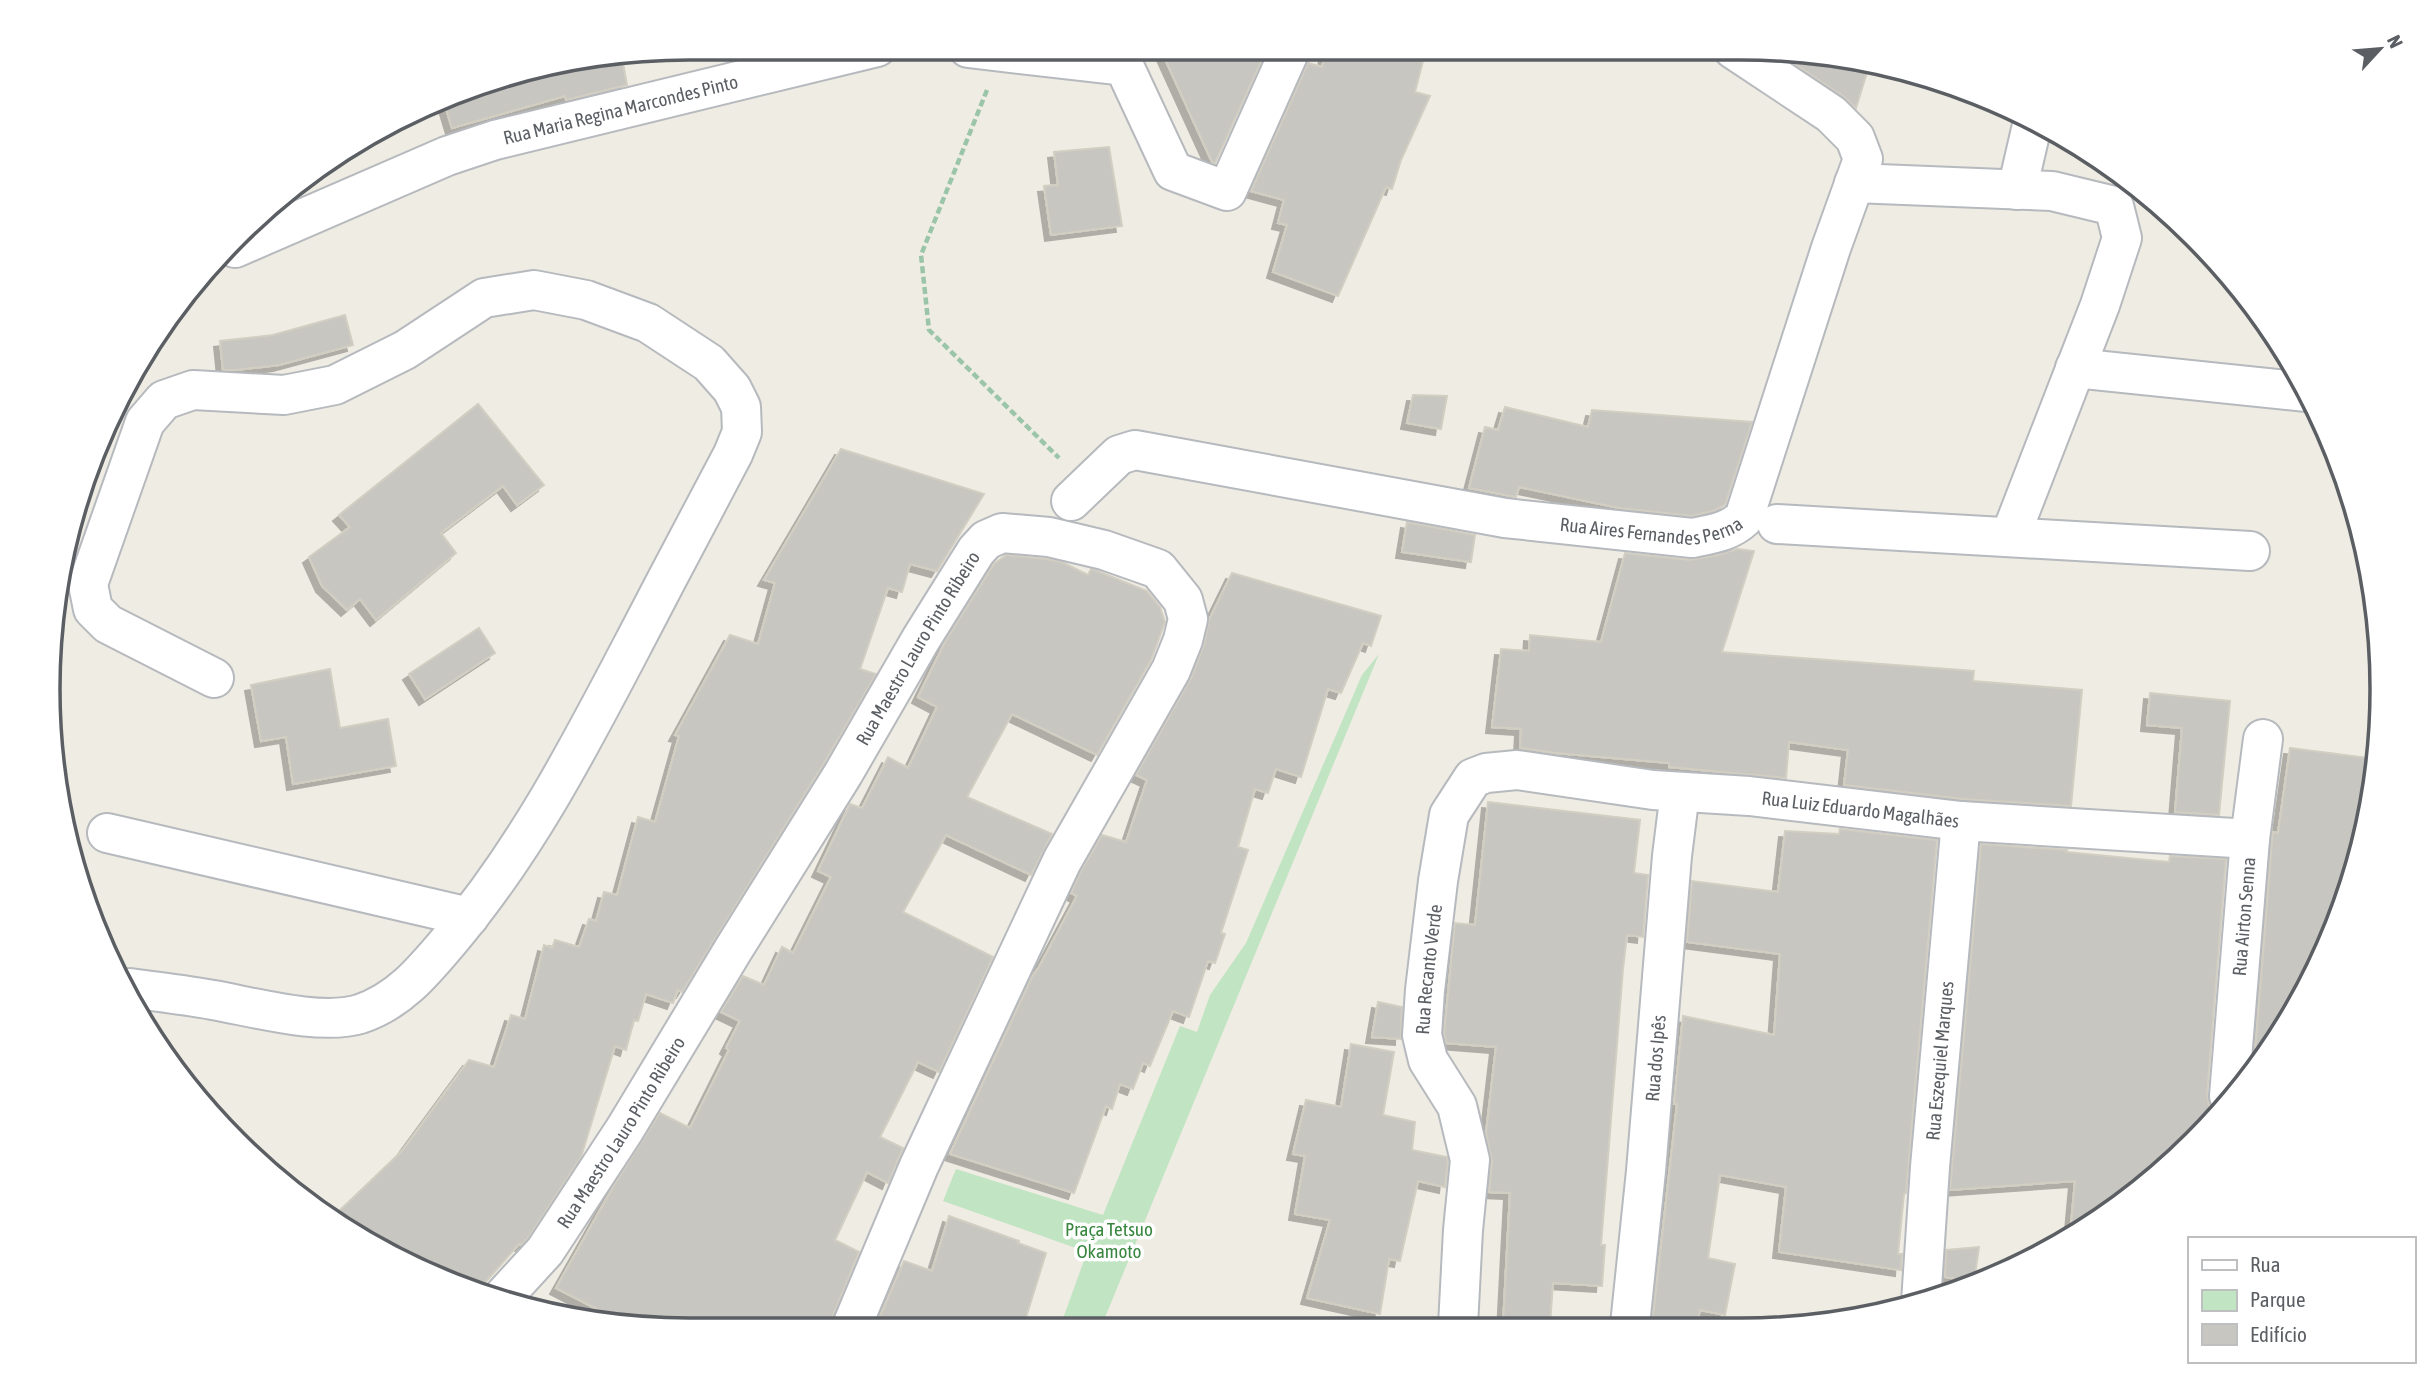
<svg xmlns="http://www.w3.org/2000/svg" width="2429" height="1377" font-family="'Asap Condensed',sans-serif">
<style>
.green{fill:#c1e4c2}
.building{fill:#c8c6c1;stroke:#d2cec2;stroke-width:2;filter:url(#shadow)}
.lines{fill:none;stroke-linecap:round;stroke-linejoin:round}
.minor-casing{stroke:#b6b9bd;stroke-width:42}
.path{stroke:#9ac5a8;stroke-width:4.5;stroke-dasharray:7 3.5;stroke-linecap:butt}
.minor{stroke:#fff;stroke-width:38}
.labels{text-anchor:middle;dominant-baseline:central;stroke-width:7;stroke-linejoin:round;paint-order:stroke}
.street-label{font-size:19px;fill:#5b5f64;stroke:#fff}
.park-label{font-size:19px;fill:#38863f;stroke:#fff}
.rim{fill:none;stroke:#5b5f64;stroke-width:3.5}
</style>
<defs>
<filter id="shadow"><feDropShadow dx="-6" dy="6" stdDeviation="0" flood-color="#0004"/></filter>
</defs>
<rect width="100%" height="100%" fill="#eeece3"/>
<path class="green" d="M 1379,654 L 1101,1327 L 1060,1327 L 1087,1252 L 943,1201 L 956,1169 L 1103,1215 L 1180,1026 L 1197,1032 L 1210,995 L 1246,943 L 1362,675 Z"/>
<g class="building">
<path d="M 1160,48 L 1252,48 L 1265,53 L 1215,163 L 1212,162 Z"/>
<path d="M 1327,48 L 1389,48 L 1424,57 L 1415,92 L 1430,96 L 1401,160 L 1392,189 L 1386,187 L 1338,296 L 1273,272 L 1287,225 L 1278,223 L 1284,200 L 1251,191 L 1308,63 L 1322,67 Z"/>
<path d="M 1772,49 L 1782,49 L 1869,66 L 1856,108 L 1843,96 Z"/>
<path d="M 622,58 L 627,85 L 566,100 L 565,96 L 452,128 L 444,102 L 483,81 Z"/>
<path d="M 1109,147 L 1122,226 L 1051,235 L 1044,186 L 1058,185 L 1054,152 Z"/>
<path d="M 345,315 L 353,345 L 279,365 L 236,370 L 223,370 L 220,341 L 273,335 Z"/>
<path d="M 1413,395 L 1447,396 L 1441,429 L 1407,423 Z"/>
<path d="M 478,404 L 544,485 L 517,505 L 503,486 L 441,533 L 456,553 L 376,620 L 360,599 L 347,610 L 322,586 L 309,557 L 350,527 L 339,515 Z"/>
<path d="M 1505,407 L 1588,427 L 1592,410 L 1752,422 L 1725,505 L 1713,511 L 1691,516 L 1619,508 L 1519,487 L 1516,497 L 1469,488 L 1485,427 L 1498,430 Z"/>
<path d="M 841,449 L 984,494 L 937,571 L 910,564 L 902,592 L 888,588 L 860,669 L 876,674 L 824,763 L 682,992 L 678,990 L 673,1003 L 646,994 L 638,1021 L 634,1020 L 626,1050 L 615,1046 L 581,1157 L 528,1238 L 521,1245 L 519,1244 L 476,1293 L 367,1243 L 334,1216 L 402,1151 L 469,1060 L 494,1067 L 511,1015 L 525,1019 L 544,945 L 552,948 L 555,940 L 579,947 L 589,919 L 596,921 L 604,892 L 617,895 L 638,817 L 655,822 L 679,736 L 675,735 L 730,635 L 758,644 L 775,583 L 764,580 Z"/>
<path d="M 1407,522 L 1475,535 L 1471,562 L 1402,552 Z"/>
<path d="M 1737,549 L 1754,551 L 1722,652 L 1974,671 L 1973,681 L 2082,690 L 2071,806 L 1963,799 L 1844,785 L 1848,750 L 1789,742 L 1786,778 L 1669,767 L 1669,763 L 1555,753 L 1520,748 L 1521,729 L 1492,727 L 1501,649 L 1529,651 L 1530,635 L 1601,642 L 1625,553 L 1690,560 L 1718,555 Z"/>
<path d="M 1006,555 L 1046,559 L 1062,562 L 1088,575 L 1091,569 L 1095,570 L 1147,591 L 1160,607 L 1165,622 L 1151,660 L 1097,755 L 1012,714 L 967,797 L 1052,834 L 1031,875 L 946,835 L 903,912 L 993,957 L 939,1072 L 918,1062 L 880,1137 L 903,1148 L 888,1183 L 867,1172 L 835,1240 L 859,1252 L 831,1320 L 830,1328 L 647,1328 L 628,1325 L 556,1288 L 616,1182 L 660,1113 L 690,1128 L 729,1050 L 726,1048 L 740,1021 L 721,1012 L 743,976 L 764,985 L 782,947 L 793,953 L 831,877 L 818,871 L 850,804 L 862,808 L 888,757 L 908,768 L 937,707 L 918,697 L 946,640 L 994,564 Z"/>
<path d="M 1232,573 L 1381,616 L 1371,646 L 1363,643 L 1341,693 L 1328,689 L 1301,777 L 1276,769 L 1268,793 L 1255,789 L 1238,847 L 1248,850 L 1221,933 L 1225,934 L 1215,963 L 1208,961 L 1189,1017 L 1173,1011 L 1150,1066 L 1143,1063 L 1133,1089 L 1120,1084 L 1112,1109 L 1106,1106 L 1074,1193 L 950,1154 L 1032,977 L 1039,967 L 1077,896 L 1071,893 L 1081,871 L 1102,835 L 1126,842 L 1147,780 L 1136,775 L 1191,678 L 1204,645 L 1209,620 Z"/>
<path d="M 479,628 L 495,653 L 425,699 L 409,674 Z"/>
<path d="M 330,669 L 340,728 L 388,719 L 396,766 L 293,784 L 286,737 L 261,741 L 251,685 Z"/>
<path d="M 2150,693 L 2230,701 L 2219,815 L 2175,812 L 2182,728 L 2147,725 Z"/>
<path d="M 2290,748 L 2377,759 L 2376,773 L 2348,895 L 2296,1009 L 2254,1064 L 2272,841 L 2273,832 L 2278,833 Z"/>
<path d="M 1488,802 L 1640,820 L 1634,873 L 1648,875 L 1643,937 L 1627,935 L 1623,969 L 1601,1245 L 1605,1245 L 1602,1286 L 1553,1283 L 1550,1325 L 1503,1325 L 1510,1193 L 1489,1192 L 1492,1162 L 1486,1133 L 1496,1047 L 1446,1043 L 1444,1033 L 1455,923 L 1475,925 Z"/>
<path d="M 1840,829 L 1937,840 L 1906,1193 L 1904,1194 L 1898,1254 L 1902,1254 L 1901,1270 L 1779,1252 L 1786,1187 L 1720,1175 L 1708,1258 L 1735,1264 L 1725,1315 L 1700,1310 L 1696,1325 L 1652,1325 L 1677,1104 L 1674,1104 L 1683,1016 L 1774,1035 L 1780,954 L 1687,942 L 1692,881 L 1778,892 L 1785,831 L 1839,834 Z"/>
<path d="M 1981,844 L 2067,850 L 2066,852 L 2169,862 L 2170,856 L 2226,859 L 2207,1094 L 2209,1105 L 2216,1113 L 2194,1142 L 2096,1222 L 2070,1235 L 2075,1181 L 1950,1190 Z"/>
<path d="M 1378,1002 L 1402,1007 L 1401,1039 L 1372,1037 Z"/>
<path d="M 1351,1044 L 1394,1052 L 1383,1115 L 1415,1122 L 1412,1150 L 1447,1157 L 1448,1162 L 1445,1187 L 1418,1181 L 1400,1261 L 1389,1259 L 1380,1314 L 1307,1298 L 1330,1220 L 1295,1214 L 1305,1156 L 1293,1154 L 1306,1100 L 1341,1107 Z"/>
<path d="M 949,1216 L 1019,1241 L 1018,1243 L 1046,1253 L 1023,1327 L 875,1328 L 904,1261 L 932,1271 Z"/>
<path d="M 1979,1247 L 1974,1282 L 1945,1277 L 1946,1250 Z"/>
</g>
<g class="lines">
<g class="minor-casing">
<g id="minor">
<path d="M 968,48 L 1124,66 L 1173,171 L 1227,191 L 1291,48"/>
<path d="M 1854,183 L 2052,191 L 2114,206 L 2122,238 L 2100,305 L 2010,537"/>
<path d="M 2017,190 L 2033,121"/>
<path id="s1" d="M 235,248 L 447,156 L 495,140 L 877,47"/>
<path d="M 2075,368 L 2307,392"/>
<path id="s2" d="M 1071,501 L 1119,455 L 1135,450 L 1505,518 L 1692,538 C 1712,534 1729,532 1744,518 L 1831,248 L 1863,159 L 1855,138 L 1831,114 L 1733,49"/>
<path d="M 1777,524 L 2250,551"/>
<path d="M 107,833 L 469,917"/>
<path d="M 130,988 C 158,992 186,995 213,1000 C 253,1007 321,1026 360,1014 C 399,1001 423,972 449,941 C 529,847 585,736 642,627 C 672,569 703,511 733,454 L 742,432 L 741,407 L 732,389 L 709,363 L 648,323 L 586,300 L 534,290 L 484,298 L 405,350 L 335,385 L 284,395 L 193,390 L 164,400 L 145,422 L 88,584 L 93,609 L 108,624 L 214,678"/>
<path id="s3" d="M 2229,1096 L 2250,839 L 2263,739"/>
<path id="s4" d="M 501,1299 L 545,1251 L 625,1129 L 733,950 L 843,774 L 921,639 L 976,551 L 986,540 L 1002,533 L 1049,537 L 1104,550 L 1158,569 L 1183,600 L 1188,619 L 1183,640 L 1171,670 L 1062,861 L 919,1166 L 851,1328"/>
<path id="s5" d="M 1921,1302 L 1930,1167 L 1961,821"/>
<path id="s6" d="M 1630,1325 L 1646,1171 L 1672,856 L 1680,792"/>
<path id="s7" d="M 1458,1326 L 1463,1230 L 1470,1160 L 1457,1106 L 1428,1060 L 1422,1035 L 1425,990 L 1438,881 L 1449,815 L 1473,778 L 1486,773 L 1517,770 L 1653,790 L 1749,796 L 1961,821 L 2250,839"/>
</g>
</g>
<path class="path" d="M 987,90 L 921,255 L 929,330 L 1059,458"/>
<use href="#minor" class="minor"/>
</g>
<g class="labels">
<g class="street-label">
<text stroke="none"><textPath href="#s1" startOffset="411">Rua Maria Regina Marcondes Pinto</textPath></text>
<text stroke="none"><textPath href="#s2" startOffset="607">Rua Aires Fernandes Perna</textPath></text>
<text stroke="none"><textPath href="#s4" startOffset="774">Rua Maestro Lauro Pinto Ribeiro</textPath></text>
<text stroke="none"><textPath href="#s7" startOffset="959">Rua Luiz Eduardo Magalhães</textPath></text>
<text stroke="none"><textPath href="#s3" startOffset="180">Rua Airton Senna</textPath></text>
<text stroke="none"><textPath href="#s7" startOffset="368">Rua Recanto Verde</textPath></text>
<text stroke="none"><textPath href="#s6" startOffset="268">Rua dos Ipês</textPath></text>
<text stroke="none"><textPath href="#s5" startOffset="242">Rua Eszequiel Marques</textPath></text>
<text stroke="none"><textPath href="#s4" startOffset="206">Rua Maestro Lauro Pinto Ribeiro</textPath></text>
</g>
<g class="park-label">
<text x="1109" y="1229">Praça Tetsuo<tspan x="1109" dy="22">Okamoto</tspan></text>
</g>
</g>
<path d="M0 0H2429V1377H0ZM689 60H1741A629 629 0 0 1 2370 689V689A629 629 0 0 1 1741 1318H689A629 629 0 0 1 60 689V689A629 629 0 0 1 689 60Z" fill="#fff" fill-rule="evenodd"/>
<path class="rim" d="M689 60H1741A629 629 0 0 1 2370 689V689A629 629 0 0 1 1741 1318H689A629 629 0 0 1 60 689V689A629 629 0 0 1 689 60Z"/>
<rect x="2188" y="1237" width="228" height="126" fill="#ffffff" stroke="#bdbfc1" stroke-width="2"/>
<rect x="2202" y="1260" width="35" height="10" fill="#ffffff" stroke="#bdbfc1" stroke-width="2"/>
<text x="2250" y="1272" font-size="21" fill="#5b5f64">Rua</text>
<rect x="2202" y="1290" width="35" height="21" fill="#c1e4c2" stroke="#bdbfc1" stroke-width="2"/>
<text x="2250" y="1307" font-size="21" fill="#5b5f64">Parque</text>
<rect x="2202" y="1324" width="35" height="21" fill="#c8c6c1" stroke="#bdbfc1" stroke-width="2"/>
<text x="2250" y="1342" font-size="21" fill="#5b5f64">Edifício</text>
<g transform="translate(2380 49) rotate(64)" stroke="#ffffff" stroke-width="5" paint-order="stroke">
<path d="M0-5L12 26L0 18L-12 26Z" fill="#5b5f64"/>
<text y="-10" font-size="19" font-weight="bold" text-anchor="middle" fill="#5b5f64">N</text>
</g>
</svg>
